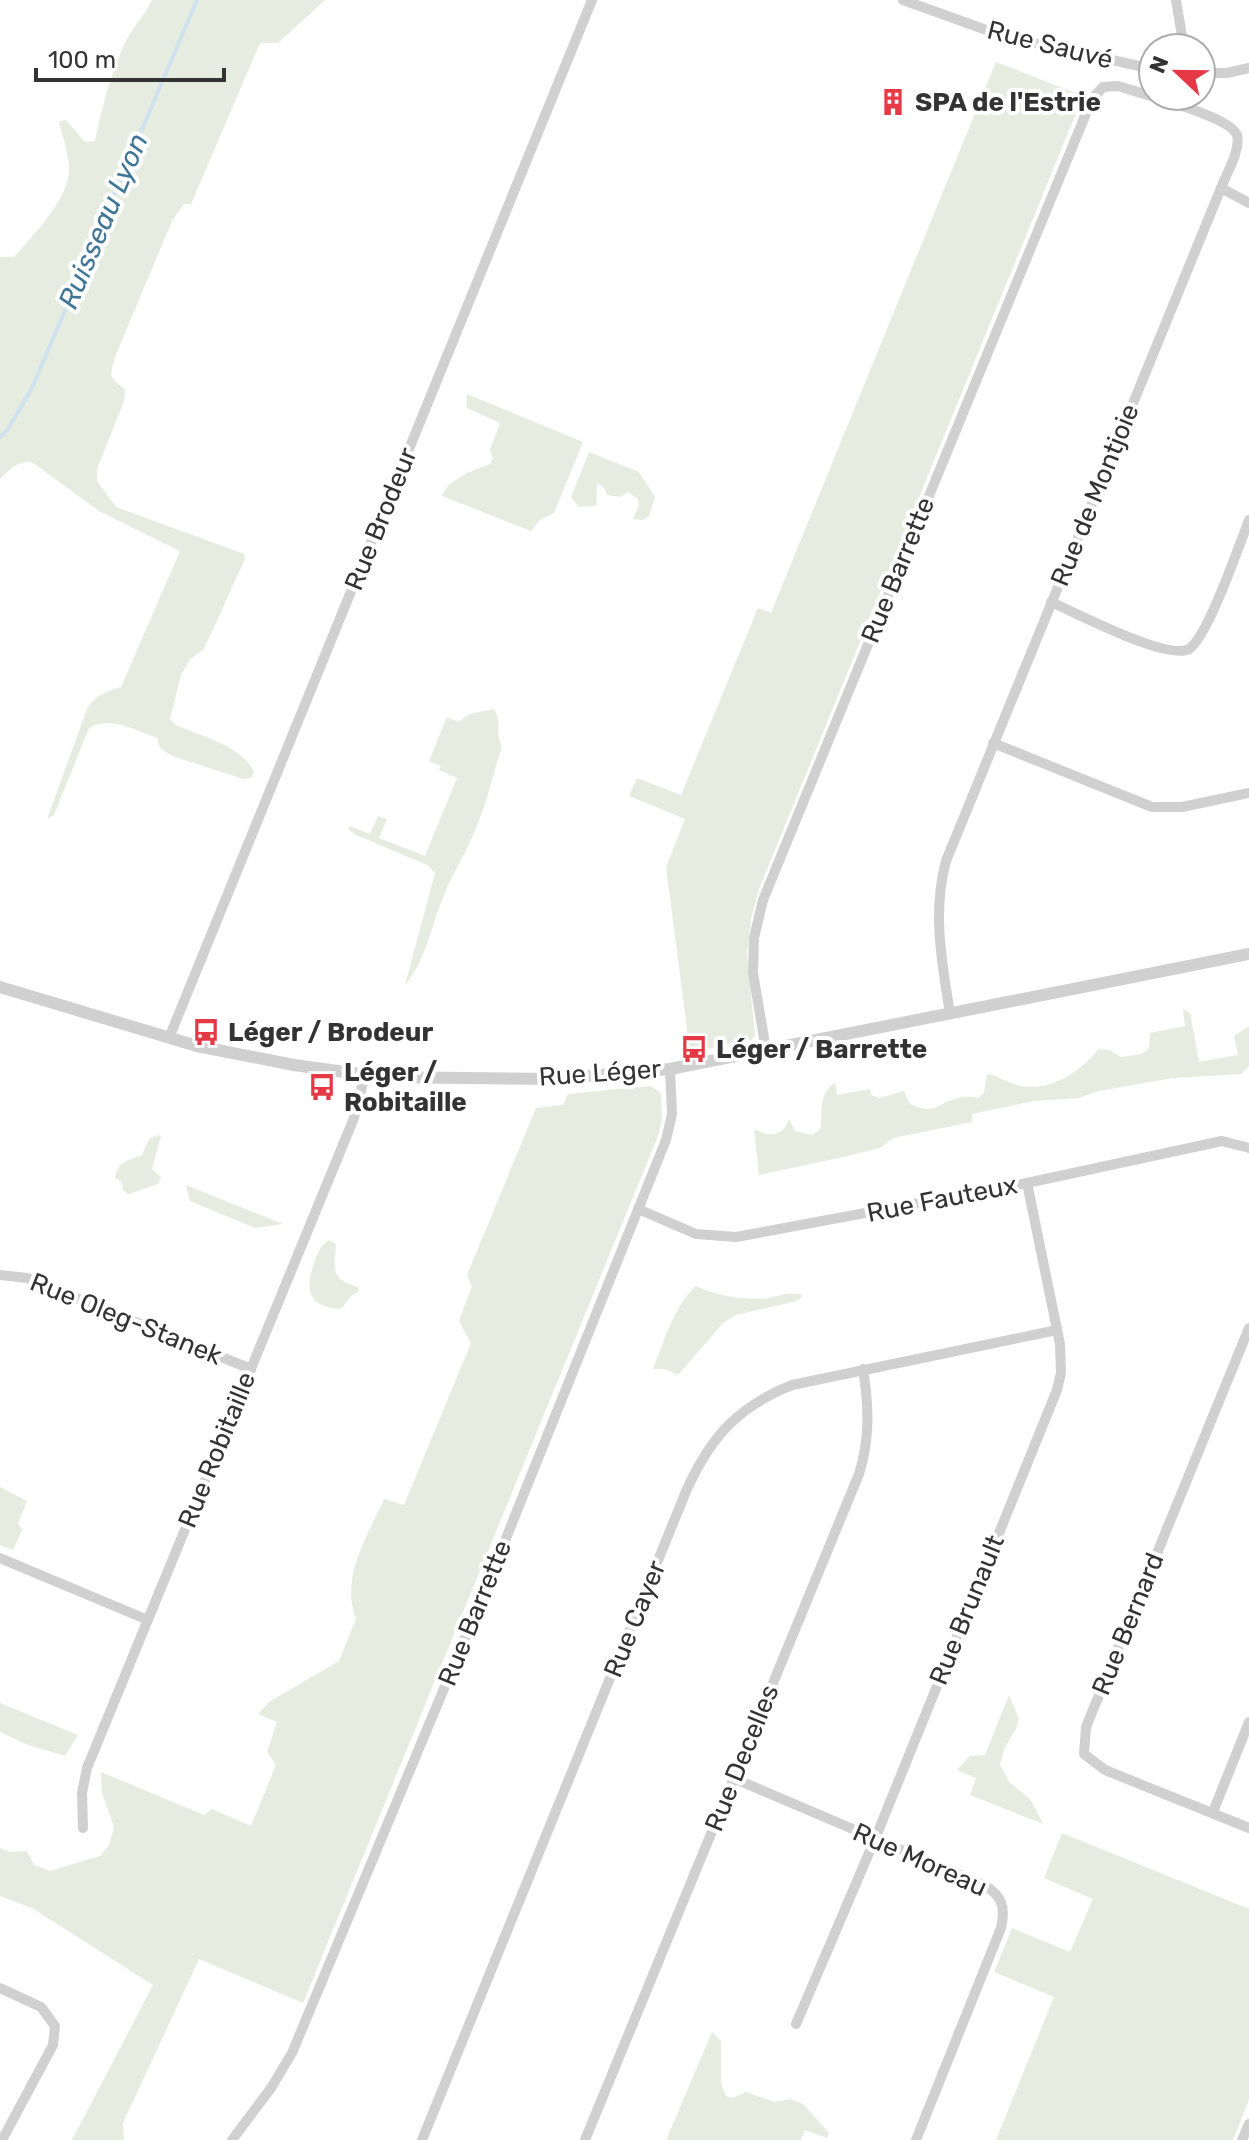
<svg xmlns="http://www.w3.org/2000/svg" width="1249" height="2140" font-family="Rubik,sans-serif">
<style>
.green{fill:#e6ecdf}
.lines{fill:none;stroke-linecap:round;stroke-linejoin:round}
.stream{stroke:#cfe2ee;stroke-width:4}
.minor{stroke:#d0d0d0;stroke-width:10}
.tertiary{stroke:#d0d0d0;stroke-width:12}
.labels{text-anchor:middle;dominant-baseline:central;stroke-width:8;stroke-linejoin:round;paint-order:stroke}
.street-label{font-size:26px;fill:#333;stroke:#fff}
.poi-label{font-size:26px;font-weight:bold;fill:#333;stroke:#fff;text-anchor:start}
.water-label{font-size:28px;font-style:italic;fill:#3f7597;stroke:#fff}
</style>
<rect width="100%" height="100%" fill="#fff"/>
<g class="green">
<path d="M 152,0 L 325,0 L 278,43 L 260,43 L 191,204 L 184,204 L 172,221 L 115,357 C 110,376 108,377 125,389 L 124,401 L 97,469 L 97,481 L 102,488 L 116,507 L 244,554 L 245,559 L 204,649 L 190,659 L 181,675 L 170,719 L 176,725 C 201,736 242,746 254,772 L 251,778 L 243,779 L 172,756 L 160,748 L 157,738 C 136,731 110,715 89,728 L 54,815 L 47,819 L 87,709 C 96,695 105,692 121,687 L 180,551 L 99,511 L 32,462 C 17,460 10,470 0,479 L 0,257 L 14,257 C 33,236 72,196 69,166 C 68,151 62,136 59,122 L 66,120 L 85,142 L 95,141 C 103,105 112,65 131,32 C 138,21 147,12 152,0 Z"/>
<path d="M 996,62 L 1083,96 L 759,889 L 751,919 L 747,954 L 755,1036 L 751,1040 L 690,1052 L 666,867 L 685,819 L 629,796 L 637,778 L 681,795 L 758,608 L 771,613 Z"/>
<path d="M 467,394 L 583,442 L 554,513 L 540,520 L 531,531 L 442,496 C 448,479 474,470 490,464 L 493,458 L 490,450 L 500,423 L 467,408 Z"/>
<path d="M 589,452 L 639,472 L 655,497 L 649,516 L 643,520 L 633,519 L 639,506 L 638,499 L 628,492 L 620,497 L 607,495 L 604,487 L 597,484 L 596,506 L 579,507 L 571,497 Z"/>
<path d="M 494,709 C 503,724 494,731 502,746 C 494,771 488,798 478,823 C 469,848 454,870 444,895 C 431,925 427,959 405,985 L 435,873 L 427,865 L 354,834 L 348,829 L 350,826 L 370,834 L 378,816 L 387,819 L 379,838 L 425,856 L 457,778 L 439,770 L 441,766 L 429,761 L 447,717 L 459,722 L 470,714 Z"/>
<path d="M 1183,1009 L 1190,1013 L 1199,1062 L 1238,1055 L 1234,1036 L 1249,1026 L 1249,1066 L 1241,1074 L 1173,1078 L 1099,1091 L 1079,1098 L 1034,1101 L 972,1114 L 972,1122 L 893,1138 L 880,1148 L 848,1156 L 759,1175 L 754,1129 C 770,1137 783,1137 789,1119 L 795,1131 L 813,1135 L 821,1128 C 822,1111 819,1092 835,1083 L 837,1095 L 870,1089 L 871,1095 L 879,1098 L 904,1091 L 910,1104 C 937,1116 936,1103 958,1098 C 964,1096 972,1097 978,1098 L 984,1093 L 987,1074 C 997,1075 1002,1080 1011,1083 C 1045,1096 1078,1074 1099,1049 L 1109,1050 L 1121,1057 L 1142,1054 L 1149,1048 L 1150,1033 L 1185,1026 Z"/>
<path d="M 650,1086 L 661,1093 L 662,1119 L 658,1136 L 303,2003 L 199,1959 L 123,2123 L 124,2140 L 72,2140 L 153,1985 L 32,1908 L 0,1896 L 0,1848 L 10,1852 L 27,1851 L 34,1865 L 50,1871 L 100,1856 L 109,1845 L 114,1827 L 102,1793 L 101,1772 L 204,1815 L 212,1809 L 251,1826 L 276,1765 L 267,1752 L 277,1722 L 258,1714 L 269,1702 L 339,1661 L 356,1619 C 340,1577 367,1537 384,1499 L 404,1505 L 471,1343 L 459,1321 L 472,1286 L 467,1275 L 536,1108 L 563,1105 L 568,1094 Z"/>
<path d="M 158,1135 L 161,1136 L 152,1169 L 161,1177 L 158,1184 L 129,1194 L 124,1191 L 121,1181 L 115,1178 C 117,1162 129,1160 142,1155 L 149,1139 Z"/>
<path d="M 186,1185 L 283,1224 L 255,1228 L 190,1201 Z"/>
<path d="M 329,1240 L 336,1244 C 334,1269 330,1279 358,1287 L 358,1292 L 351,1296 L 341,1309 C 311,1307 304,1293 313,1267 C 317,1255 319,1246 329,1240 Z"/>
<path d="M 696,1286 C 715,1295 738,1299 759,1299 C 776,1299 787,1289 803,1296 L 797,1301 L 736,1315 L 723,1323 L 678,1375 L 665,1369 L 653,1369 C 664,1343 674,1305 696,1286 Z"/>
<path d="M 0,1487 L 27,1501 L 18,1523 L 22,1530 L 13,1550 L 0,1545 Z"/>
<path d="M 1009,1695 L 1019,1719 L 1016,1729 L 1004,1749 L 1000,1765 L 1010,1783 L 1031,1800 L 1043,1824 L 970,1795 L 976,1778 L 957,1770 L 970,1756 L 985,1755 Z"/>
<path d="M 0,1703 L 78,1735 L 65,1756 L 28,1745 L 0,1732 Z"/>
<path d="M 1062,1833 L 1249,1909 L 1249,2100 L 1233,2140 L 996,2140 L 1054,1997 L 994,1972 L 1012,1928 L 1070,1952 L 1093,1899 L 1044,1878 Z"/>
<path d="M 712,2032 L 721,2041 L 721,2083 L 726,2096 L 733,2098 L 746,2092 L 775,2102 L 790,2099 L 803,2104 L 829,2133 L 827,2138 L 805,2130 L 801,2140 L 668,2140 L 667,2138 Z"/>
</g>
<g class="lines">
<path class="stream" d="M 0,437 L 8,429 L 32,388 L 197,0"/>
<g class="minor">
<path d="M 903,0 L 1003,36 L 1153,69"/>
<path d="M 1176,0 L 1184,48"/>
<path d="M 1201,73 L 1227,73 L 1249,68"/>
<path d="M 1221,188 L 1249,203"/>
<path d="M 1051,602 C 1077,613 1167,661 1189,649 C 1208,637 1239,545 1249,520"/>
<path d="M 993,743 L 1152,807 L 1182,807 L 1249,793"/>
<path d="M 169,1038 L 592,0"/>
<path d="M 766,1050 L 753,973 L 754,938 L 763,900 L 1092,99 L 1103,87 L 1118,86 C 1139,93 1231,116 1237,135 C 1241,150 1226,174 1221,188 L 946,861 C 932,913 942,962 950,1014"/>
<path d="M 638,1209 L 696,1234 L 736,1237 L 1027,1183 L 1222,1141 L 1249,1148"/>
<path d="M 0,1275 L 27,1278 L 251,1369"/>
<path d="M 1249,1328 L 1086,1727 L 1084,1754 L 1105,1770 L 1249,1828"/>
<path d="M 0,1558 L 148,1620"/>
<path d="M 733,1778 L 982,1884 C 1002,1895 1006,1906 1001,1928 L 916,2140"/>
<path d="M 1213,1812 L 1249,1722"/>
<path d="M 83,1828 L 82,1793 L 87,1768 L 354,1118 L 365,1075"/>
<path d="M 0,1988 L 41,2007 L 55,2026 L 53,2045 L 2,2140"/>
<path d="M 796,2024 L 875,1839 L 1057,1390 L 1061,1373 L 1060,1344 L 1027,1183"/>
<path d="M 232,2140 L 271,2088 L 292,2053 L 488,1583 L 666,1140 L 672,1114 L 670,1069"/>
<path d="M 422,2140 L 687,1489 C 711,1437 737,1407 792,1385 L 1057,1330"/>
<path d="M 585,2140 L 859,1474 C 870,1439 869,1406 863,1369"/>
<path d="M 1242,2140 L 1249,2124"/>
</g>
<path class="tertiary" d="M 0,987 L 197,1046 L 294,1065 L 381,1077 L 555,1079 L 670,1069 L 1249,954"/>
</g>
<defs>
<g id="building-bare" transform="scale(2.16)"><path d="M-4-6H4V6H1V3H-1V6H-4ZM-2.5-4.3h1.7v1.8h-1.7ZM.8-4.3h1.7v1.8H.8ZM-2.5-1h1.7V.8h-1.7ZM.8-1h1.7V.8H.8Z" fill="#e63946" stroke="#fff" stroke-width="2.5" paint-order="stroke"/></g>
<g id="bus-bare" transform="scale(2.16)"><path d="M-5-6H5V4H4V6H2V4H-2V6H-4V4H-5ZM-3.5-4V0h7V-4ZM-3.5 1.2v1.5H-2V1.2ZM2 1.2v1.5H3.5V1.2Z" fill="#e63946" stroke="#fff" stroke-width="2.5" paint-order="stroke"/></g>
</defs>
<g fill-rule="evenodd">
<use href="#building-bare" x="893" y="102"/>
<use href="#bus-bare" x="206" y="1032"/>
<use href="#bus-bare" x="694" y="1049"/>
<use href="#bus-bare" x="322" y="1087"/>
</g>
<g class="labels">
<g class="street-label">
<text transform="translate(1050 45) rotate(14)">Rue Sauvé</text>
<text transform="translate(1095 495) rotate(-68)">Rue de Montjoie</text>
<text transform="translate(381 519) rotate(-68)">Rue Brodeur</text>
<text transform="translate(898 570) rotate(-68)">Rue Barrette</text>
<text transform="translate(600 1073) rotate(-4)">Rue Léger</text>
<text transform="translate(942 1199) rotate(-11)">Rue Fauteux</text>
<text transform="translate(126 1319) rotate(22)">Rue Oleg-Stanek</text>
<text transform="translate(217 1450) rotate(-68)">Rue Robitaille</text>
<text transform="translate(967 1610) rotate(-68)">Rue Brunault</text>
<text transform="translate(475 1613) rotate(-68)">Rue Barrette</text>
<text transform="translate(635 1619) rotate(-68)">Rue Cayer</text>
<text transform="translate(1128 1624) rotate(-68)">Rue Bernard</text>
<text transform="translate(742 1758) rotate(-68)">Rue Decelles</text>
<text transform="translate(920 1860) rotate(24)">Rue Moreau</text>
</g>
<g class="poi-label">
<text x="915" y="102">SPA de l'Estrie</text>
<text x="228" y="1032">Léger / Brodeur</text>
<text x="716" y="1049">Léger / Barrette</text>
<text x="344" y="1072">Léger /<tspan x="344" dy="30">Robitaille</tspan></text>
</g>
<g class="water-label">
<text transform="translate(103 221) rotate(-67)">Ruisseau Lyon</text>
</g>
</g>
<g transform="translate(1177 72) rotate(292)"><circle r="38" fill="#ffffff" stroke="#adadad" stroke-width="2"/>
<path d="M0-6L14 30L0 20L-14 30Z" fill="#e63946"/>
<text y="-12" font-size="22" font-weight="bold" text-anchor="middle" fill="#333333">N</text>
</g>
<path d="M36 68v12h188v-12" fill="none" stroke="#333333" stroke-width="4"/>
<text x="48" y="68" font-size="24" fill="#333333" stroke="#ffffff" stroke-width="6" paint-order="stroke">100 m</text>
</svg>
